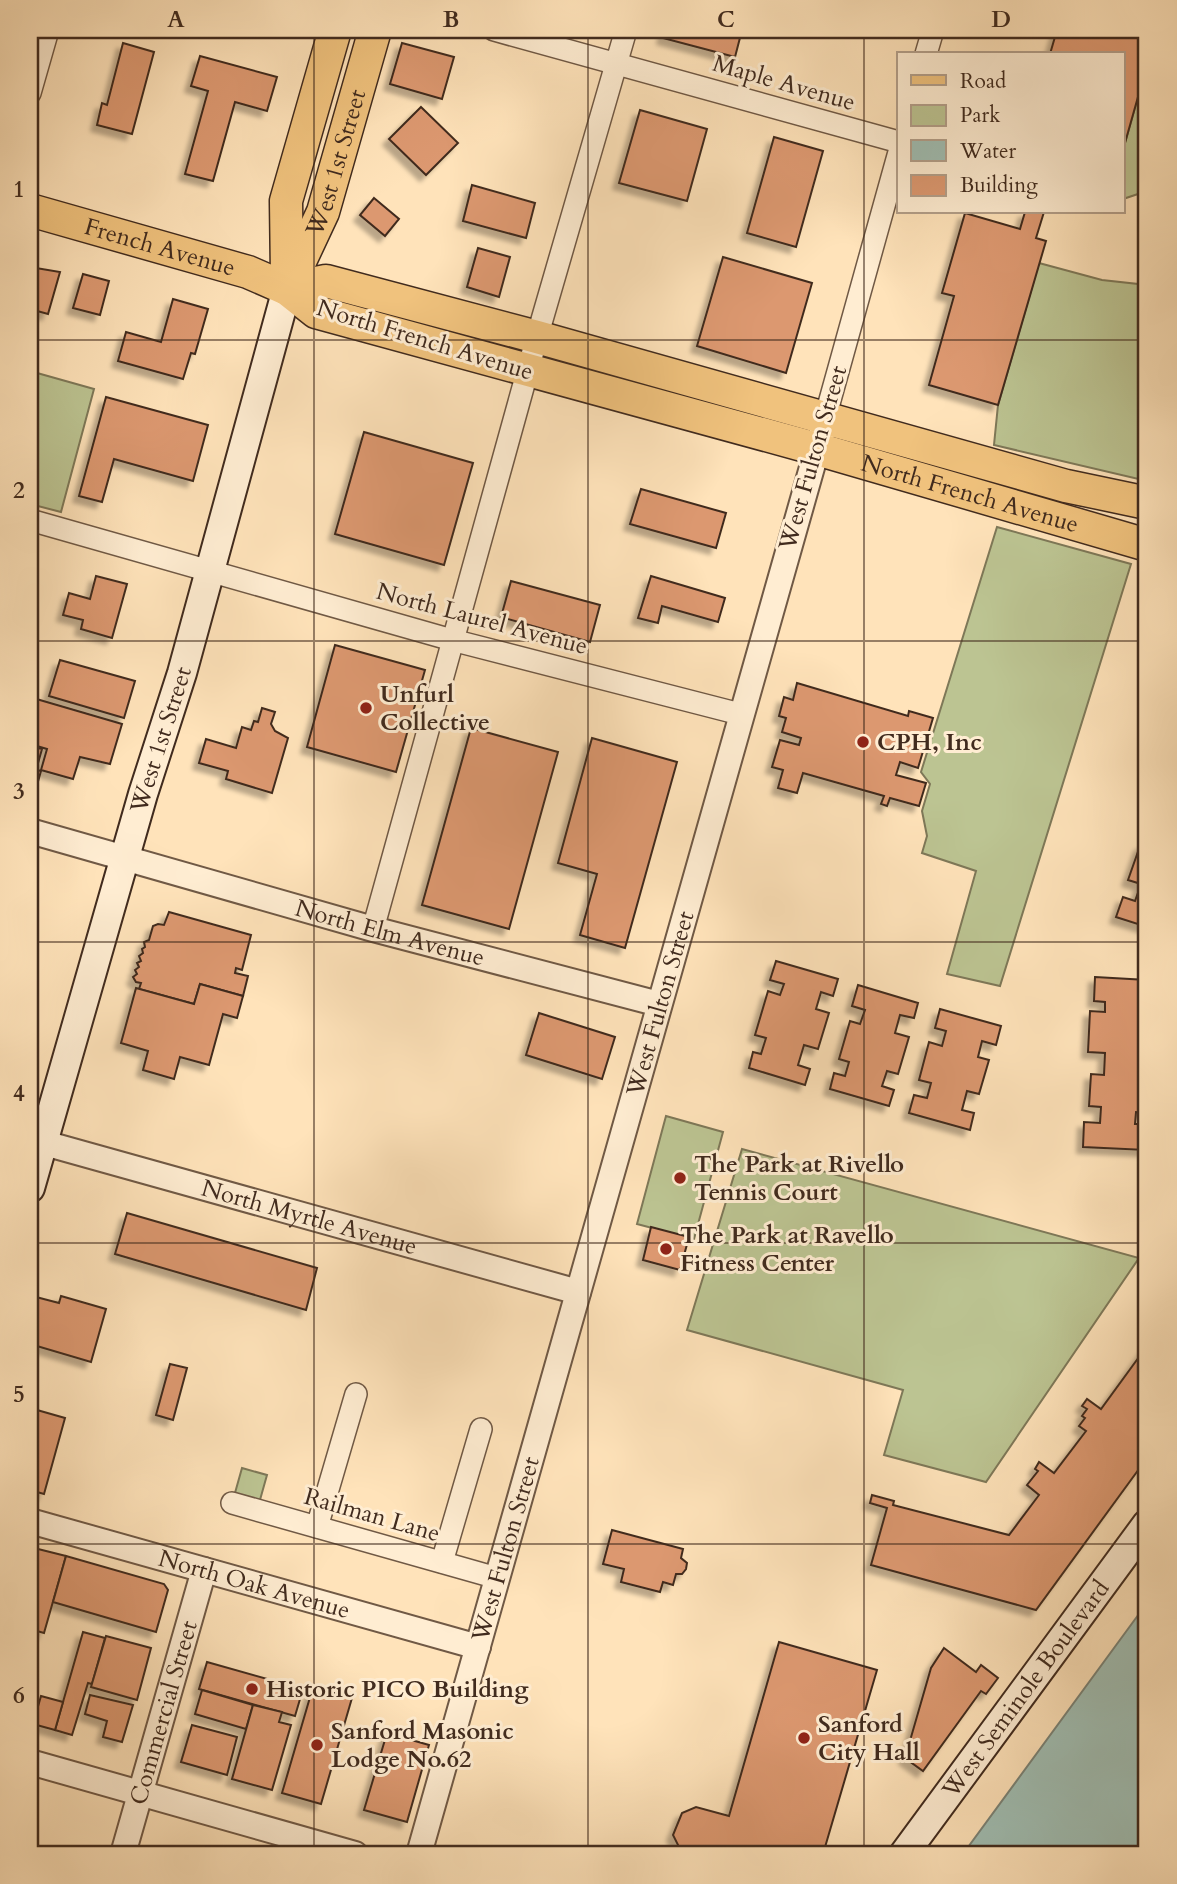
<svg xmlns="http://www.w3.org/2000/svg" width="1177" height="1884" font-family="Cardo,serif">
<style>
.green{fill:#bcc492;stroke:#7e7858;stroke-width:2}
.water{fill:#a0beb3;stroke:#7a8377;stroke-width:2}
.building{fill:#dc9870;stroke:#412b1e;stroke-width:2;filter:url(#shadow)}
.lines{fill:none;stroke-linecap:round;stroke-linejoin:round}
.minor-casing{stroke:#705945;stroke-width:24}
.tertiary-casing{stroke:#705945;stroke-width:28}
.secondary-casing{stroke:#412b1e;stroke-width:32}
.primary-casing{stroke:#412b1e;stroke-width:35}
.minor{stroke:#ffedd2;stroke-width:21}
.tertiary{stroke:#ffedd2;stroke-width:24}
.secondary{stroke:#ffedd2;stroke-width:28}
.primary{stroke:#f0c27d;stroke-width:32}
.grid{fill:none;stroke:#412b1e;stroke-width:2;stroke-opacity:0.55}
.poi-dot{fill:#8f2418;stroke:#ffedd2;stroke-width:2.5}
.labels{text-anchor:middle;dominant-baseline:central;stroke-width:6;stroke-linejoin:round;paint-order:stroke}
.street-label{font-size:24px;fill:#412b1e;stroke:#ffedd2}
.poi-label{font-size:24px;font-weight:bold;fill:#412b1e;stroke:#ffedd2;text-anchor:start}
.neatline{fill:none;stroke:#412b1e;stroke-width:2.5}
.grid-label{font-size:23px;text-anchor:middle;font-weight:bold;fill:#412b1e}
</style>
<defs>
<filter id="shadow"><feDropShadow dx="-6" dy="6" stdDeviation="2" flood-color="#0004"/></filter>
</defs>
<rect width="100%" height="100%" fill="#ffe3ba"/>
<filter id="stains"><feTurbulence type="fractalNoise" baseFrequency=".00286" numOctaves="4"/><feColorMatrix values="0 0 0 0 .2 0 0 0 0 .09 0 0 0 0 .02 0 0 0 .5 -.17"/></filter>
<radialGradient id="worn" r=".72"><stop offset=".6" stop-color="#630" stop-opacity="0"/><stop offset="1" stop-color="#630" stop-opacity=".3"/></radialGradient>
<g class="green">
<path d="M 1147,65 L 1147,191 L 1123,199 L 1123,150 Z"/>
<path d="M 1039,263 L 1102,280 L 1147,285 L 1147,481 L 994,445 L 998,405 Z"/>
<path d="M 30,371 L 94,389 L 61,512 L 30,504 Z"/>
<path d="M 997,527 L 1131,564 L 1000,986 L 947,974 L 976,871 L 922,853 L 927,836 L 922,811 L 930,784 L 921,772 Z"/>
<path d="M 666,1116 L 723,1132 L 694,1239 L 637,1224 Z"/>
<path d="M 742,1149 L 1139,1258 L 986,1482 L 884,1455 L 903,1390 L 687,1330 Z"/>
<path d="M 242,1468 L 267,1475 L 258,1507 L 233,1500 Z"/>
</g>
<path class="water" d="M 1147,1603 L 1147,1854 L 963,1854 Z"/>
<g class="building">
<path d="M 665,30 L 742,30 L 735,57 L 663,38 Z"/>
<path d="M 1057,30 L 1147,30 L 1147,65 L 1123,150 L 1123,54 L 1050,54 Z"/>
<path d="M 123,43 L 154,52 L 132,134 L 97,125 L 102,103 L 107,105 Z"/>
<path d="M 402,43 L 454,57 L 442,99 L 390,84 Z"/>
<path d="M 200,56 L 277,77 L 267,111 L 235,102 L 213,181 L 185,174 L 208,91 L 191,86 Z"/>
<path d="M 421,107 L 458,143 L 426,175 L 389,139 Z"/>
<path d="M 640,110 L 707,129 L 687,201 L 619,183 Z"/>
<path d="M 774,137 L 823,151 L 796,247 L 747,233 Z"/>
<path d="M 472,185 L 535,203 L 526,238 L 463,221 Z"/>
<path d="M 374,198 L 399,219 L 385,236 L 360,215 Z"/>
<path d="M 1025,212 L 1044,212 L 1036,238 L 1046,241 L 998,405 L 929,385 L 954,296 L 942,293 L 965,213 L 1020,229 Z"/>
<path d="M 478,248 L 510,257 L 499,297 L 467,287 Z"/>
<path d="M 723,257 L 812,283 L 786,373 L 697,346 Z"/>
<path d="M 30,267 L 60,272 L 48,314 L 30,309 Z"/>
<path d="M 83,274 L 109,281 L 100,315 L 73,308 Z"/>
<path d="M 173,299 L 208,309 L 195,354 L 191,353 L 183,379 L 118,361 L 126,332 L 161,342 Z"/>
<path d="M 106,397 L 208,425 L 193,481 L 114,459 L 102,502 L 79,496 Z"/>
<path d="M 364,432 L 473,463 L 444,565 L 335,534 Z"/>
<path d="M 641,489 L 726,513 L 716,548 L 630,524 Z"/>
<path d="M 96,576 L 127,584 L 112,638 L 81,629 L 83,620 L 63,615 L 69,593 L 90,599 Z"/>
<path d="M 651,576 L 725,598 L 718,622 L 662,606 L 658,623 L 638,618 Z"/>
<path d="M 511,581 L 600,605 L 590,642 L 501,617 Z"/>
<path d="M 335,645 L 425,670 L 396,772 L 307,747 Z"/>
<path d="M 60,660 L 135,681 L 124,718 L 49,696 Z"/>
<path d="M 797,683 L 908,716 L 909,711 L 933,718 L 918,768 L 900,762 L 896,775 L 926,783 L 919,806 L 890,798 L 887,806 L 881,804 L 884,796 L 803,773 L 797,793 L 778,788 L 783,770 L 772,767 L 780,740 L 799,745 L 801,738 L 782,732 L 786,718 L 779,716 L 784,697 L 793,700 Z"/>
<path d="M 33,698 L 122,724 L 110,764 L 80,757 L 73,779 L 41,770 L 47,749 L 30,744 L 30,711 Z"/>
<path d="M 262,708 L 275,712 L 271,724 L 275,731 L 288,738 L 272,793 L 226,779 L 228,771 L 199,763 L 206,739 L 236,748 L 242,727 L 251,730 L 254,721 L 258,722 Z"/>
<path d="M 471,728 L 558,752 L 509,929 L 422,905 Z"/>
<path d="M 592,738 L 677,762 L 625,948 L 580,935 L 597,874 L 558,863 Z"/>
<path d="M 30,746 L 42,749 L 37,767 L 30,766 Z"/>
<path d="M 30,768 L 41,771 L 35,792 L 30,791 Z"/>
<path d="M 1147,842 L 1147,927 L 1116,917 L 1123,897 L 1135,901 L 1141,884 L 1128,880 L 1140,846 Z"/>
<path d="M 169,912 L 251,935 L 242,970 L 236,968 L 235,973 L 248,976 L 243,996 L 200,984 L 194,1004 L 139,989 L 141,983 L 136,982 L 133,977 L 137,974 L 135,970 L 139,967 L 137,963 L 141,961 L 139,956 L 143,953 L 142,949 L 145,947 L 144,942 L 149,940 L 153,926 L 158,924 L 164,925 Z"/>
<path d="M 776,961 L 838,979 L 833,996 L 821,992 L 816,1009 L 829,1013 L 818,1049 L 804,1045 L 798,1065 L 810,1069 L 805,1085 L 749,1068 L 753,1052 L 761,1054 L 766,1038 L 755,1035 L 768,991 L 780,995 L 784,984 L 770,980 Z"/>
<path d="M 1095,977 L 1147,980 L 1147,1001 L 1144,1001 L 1143,1019 L 1147,1019 L 1147,1059 L 1140,1058 L 1139,1075 L 1147,1075 L 1147,1113 L 1136,1112 L 1135,1124 L 1147,1124 L 1146,1150 L 1083,1147 L 1084,1122 L 1100,1123 L 1101,1107 L 1089,1106 L 1091,1074 L 1104,1075 L 1105,1053 L 1088,1052 L 1090,1011 L 1105,1012 L 1105,1002 L 1094,1001 Z"/>
<path d="M 200,984 L 243,996 L 237,1018 L 223,1014 L 209,1065 L 180,1057 L 174,1079 L 143,1070 L 148,1051 L 121,1043 L 136,988 L 194,1004 Z"/>
<path d="M 858,985 L 918,1003 L 914,1018 L 900,1015 L 895,1033 L 909,1037 L 898,1074 L 887,1071 L 882,1086 L 894,1090 L 889,1106 L 830,1089 L 834,1073 L 845,1076 L 849,1062 L 839,1059 L 850,1021 L 860,1024 L 865,1010 L 852,1006 Z"/>
<path d="M 940,1009 L 1001,1026 L 996,1045 L 982,1041 L 978,1057 L 989,1060 L 979,1094 L 967,1091 L 962,1110 L 974,1113 L 970,1130 L 909,1113 L 914,1095 L 927,1098 L 931,1083 L 919,1080 L 929,1042 L 942,1046 L 946,1031 L 935,1028 Z"/>
<path d="M 539,1013 L 615,1037 L 602,1079 L 526,1055 Z"/>
<path d="M 127,1213 L 317,1268 L 306,1310 L 115,1254 Z"/>
<path d="M 651,1227 L 689,1237 L 680,1270 L 643,1260 Z"/>
<path d="M 61,1296 L 106,1309 L 91,1362 L 30,1344 L 30,1317 L 36,1297 L 59,1303 Z"/>
<path d="M 1147,1346 L 1147,1458 L 1036,1610 L 871,1565 L 887,1508 L 870,1503 L 872,1495 L 894,1501 L 893,1505 L 1009,1535 L 1039,1495 L 1027,1485 L 1038,1471 L 1035,1469 L 1039,1462 L 1054,1473 L 1086,1431 L 1079,1426 L 1085,1418 L 1082,1416 L 1087,1409 L 1082,1406 L 1087,1399 L 1101,1409 Z"/>
<path d="M 170,1364 L 187,1368 L 173,1420 L 156,1415 Z"/>
<path d="M 30,1408 L 65,1418 L 44,1494 L 30,1490 Z"/>
<path d="M 612,1530 L 683,1549 L 681,1558 L 687,1563 L 686,1569 L 682,1574 L 676,1574 L 673,1585 L 663,1582 L 660,1592 L 621,1582 L 624,1569 L 603,1564 Z"/>
<path d="M 30,1547 L 66,1556 L 44,1633 L 30,1629 Z"/>
<path d="M 66,1556 L 164,1584 L 168,1590 L 156,1632 L 53,1602 Z"/>
<path d="M 83,1632 L 105,1638 L 92,1684 L 88,1683 L 72,1735 L 55,1730 Z"/>
<path d="M 106,1636 L 151,1648 L 137,1700 L 91,1687 Z"/>
<path d="M 779,1642 L 877,1670 L 823,1854 L 694,1854 L 681,1851 L 673,1835 L 682,1813 L 696,1807 L 729,1816 Z"/>
<path d="M 944,1648 L 976,1672 L 981,1665 L 998,1678 L 986,1694 L 981,1691 L 923,1771 L 905,1758 L 931,1668 Z"/>
<path d="M 207,1662 L 303,1689 L 295,1716 L 199,1689 Z"/>
<path d="M 313,1687 L 352,1698 L 321,1804 L 282,1793 Z"/>
<path d="M 202,1690 L 253,1705 L 246,1729 L 195,1714 Z"/>
<path d="M 90,1695 L 133,1705 L 122,1742 L 103,1737 L 107,1721 L 85,1714 Z"/>
<path d="M 41,1696 L 63,1702 L 55,1730 L 33,1724 Z"/>
<path d="M 253,1705 L 282,1712 L 279,1722 L 291,1725 L 272,1790 L 232,1779 Z"/>
<path d="M 192,1725 L 237,1737 L 227,1775 L 181,1762 Z"/>
<path d="M 387,1733 L 429,1745 L 407,1822 L 364,1810 Z"/>
</g>
<g class="lines">
<g class="minor-casing">
<g id="minor">
<path d="M 494,30 L 899,142"/>
<path d="M 926,54 L 933,30"/>
<path d="M 30,93 L 48,30"/>
<path d="M 825,418 L 899,152"/>
<path d="M 30,520 L 452,640 L 740,714"/>
<path d="M 373,929 L 537,337 L 626,30"/>
<path d="M 232,1503 L 497,1578"/>
<path d="M 317,1527 L 356,1394"/>
<path d="M 442,1562 L 481,1429"/>
</g>
</g>
<g class="tertiary-casing">
<g id="tertiary">
<path id="s1" d="M 30,831 L 373,929 L 659,1004"/>
<path id="s2" d="M 30,1139 L 578,1292"/>
<path id="s3" d="M 30,1521 L 478,1647"/>
<path d="M 30,1762 L 355,1854"/>
<path id="s4" d="M 123,1854 L 204,1570"/>
<path id="s5" d="M 419,1854 L 822,432"/>
</g>
</g>
<g class="secondary-casing">
<g id="secondary">
<path id="s6" d="M 30,1188 L 143,794 L 182,673 L 287,289"/>
<path id="s7" d="M 904,1854 L 1147,1524"/>
</g>
</g>
<g class="primary-casing">
<g id="primary">
<path id="s8" d="M 30,210 L 248,272 L 287,289 L 316,312 L 817,449 L 1147,545"/>
<path d="M 287,277 L 286,201 L 335,30"/>
<path d="M 287,289 L 326,281 L 537,337 L 1066,486 L 1147,503"/>
<path id="s9" d="M 287,289 L 323,212 L 375,30"/>
</g>
</g>
<use href="#minor" class="minor"/>
<use href="#tertiary" class="tertiary"/>
<use href="#secondary" class="secondary"/>
<use href="#primary" class="primary"/>
</g>
<path class="grid" d="M 314,30 L 314,1854M 588,30 L 588,1854M 864,30 L 864,1854M 30,340 L 1147,340M 30,641 L 1147,641M 30,942 L 1147,942M 30,1243 L 1147,1243M 30,1544 L 1147,1544"/>
<g class="poi-dot">
<circle cx="366" cy="708" r="7"/>
<circle cx="863" cy="742" r="7"/>
<circle cx="680" cy="1178" r="7"/>
<circle cx="666" cy="1249" r="7"/>
<circle cx="252" cy="1689" r="7"/>
<circle cx="804" cy="1738" r="7"/>
<circle cx="317" cy="1745" r="7"/>
</g>
<g class="labels">
<g class="street-label">
<text transform="translate(784 83) rotate(16)">Maple Avenue</text>
<text stroke="none"><textPath href="#s9" startOffset="136">West 1st Street</textPath></text>
<text stroke="none"><textPath href="#s8" startOffset="135">French Avenue</textPath></text>
<text transform="translate(425 340) rotate(17)">North French Avenue</text>
<text transform="translate(813 458) rotate(-74)">West Fulton Street</text>
<text stroke="none"><textPath href="#s8" startOffset="985">North French Avenue</textPath></text>
<text transform="translate(482 619) rotate(15)">North Laurel Avenue</text>
<text stroke="none"><textPath href="#s6" startOffset="467">West 1st Street</textPath></text>
<text stroke="none"><textPath href="#s1" startOffset="374">North Elm Avenue</textPath></text>
<text stroke="none"><textPath href="#s5" startOffset="884">West Fulton Street</textPath></text>
<text stroke="none"><textPath href="#s2" startOffset="290">North Myrtle Avenue</textPath></text>
<text transform="translate(372 1515) rotate(16)">Railman Lane</text>
<text stroke="none"><textPath href="#s5" startOffset="317">West Fulton Street</textPath></text>
<text stroke="none"><textPath href="#s3" startOffset="233">North Oak Avenue</textPath></text>
<text stroke="none"><textPath href="#s7" startOffset="205">West Seminole Boulevard</textPath></text>
<text stroke="none"><textPath href="#s4" startOffset="147">Commercial Street</textPath></text>
</g>
<g class="poi-label">
<text x="380" y="694">Unfurl<tspan x="380" dy="28">Collective</tspan></text>
<text x="877" y="742">CPH, Inc</text>
<text x="694" y="1164">The Park at Rivello<tspan x="694" dy="28">Tennis Court</tspan></text>
<text x="680" y="1235">The Park at Ravello<tspan x="680" dy="28">Fitness Center</tspan></text>
<text x="266" y="1689">Historic PICO Building</text>
<text x="818" y="1724">Sanford<tspan x="818" dy="28">City Hall</tspan></text>
<text x="331" y="1731">Sanford Masonic<tspan x="331" dy="28">Lodge No.62</tspan></text>
</g>
</g>
<rect width="1177" height="1884" fill="none" stroke="#ffe3ba" stroke-width="77"/>
<rect x="897" y="52" width="228" height="161" fill="#ffedd2" stroke="#b39f8a" stroke-width="2"/>
<rect x="911" y="75" width="35" height="10" fill="#f0c27d" stroke="#b39f8a" stroke-width="2"/>
<text x="960" y="88" font-size="21" fill="#412b1e">Road</text>
<rect x="911" y="105" width="35" height="21" fill="#bcc492" stroke="#b39f8a" stroke-width="2"/>
<text x="960" y="122" font-size="21" fill="#412b1e">Park</text>
<rect x="911" y="140" width="35" height="21" fill="#a0beb3" stroke="#b39f8a" stroke-width="2"/>
<text x="960" y="158" font-size="21" fill="#412b1e">Water</text>
<rect x="911" y="175" width="35" height="21" fill="#dc9870" stroke="#b39f8a" stroke-width="2"/>
<text x="960" y="192" font-size="21" fill="#412b1e">Building</text>
<rect x="38" y="38" width="1100" height="1808" class="neatline"/>
<g class="grid-label">
<text x="176" y="27">A</text>
<text x="451" y="27">B</text>
<text x="726" y="27">C</text>
<text x="1001" y="27">D</text>
<text x="19" y="197">1</text>
<text x="19" y="498">2</text>
<text x="19" y="799">3</text>
<text x="19" y="1101">4</text>
<text x="19" y="1402">5</text>
<text x="19" y="1703">6</text>
</g>
<rect width="100%" height="100%" filter="url(#stains)"/>
<rect width="100%" height="100%" fill="url(#worn)"/>
</svg>
